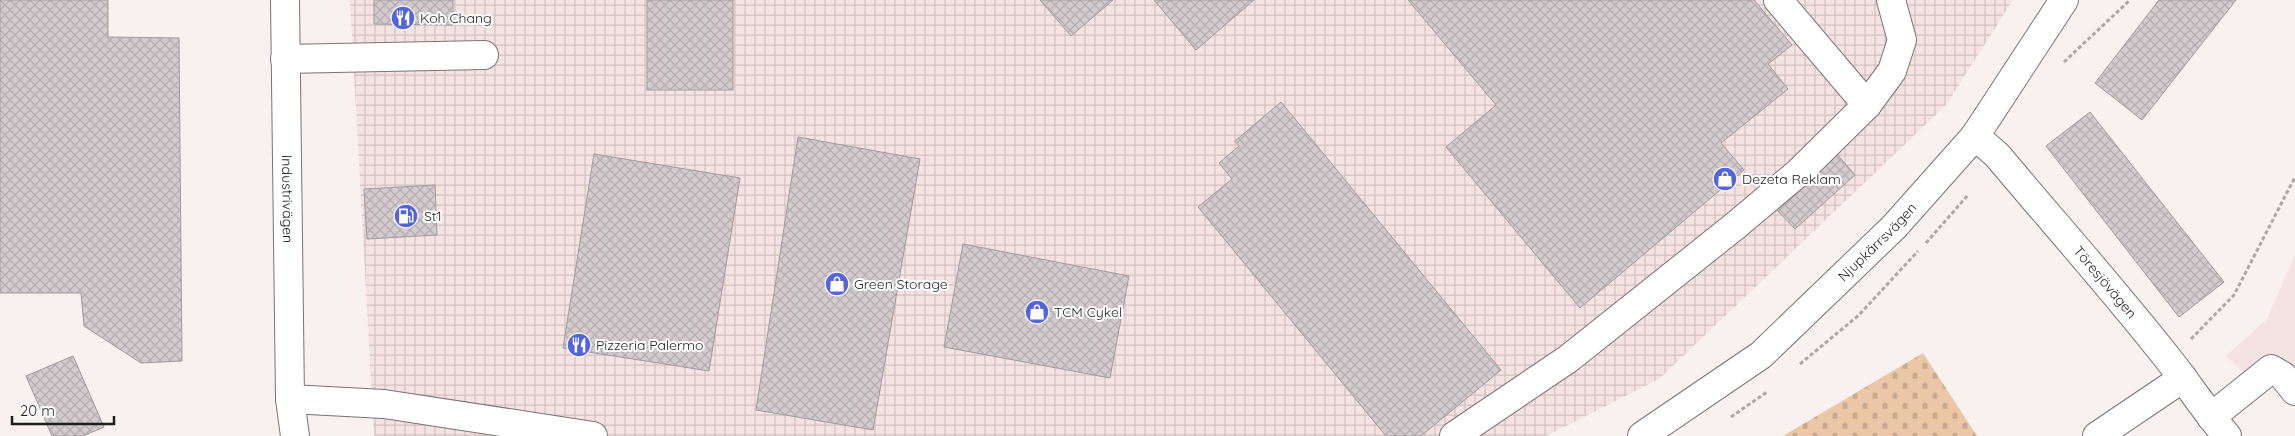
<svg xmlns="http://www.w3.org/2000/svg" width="2295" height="436" font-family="Quicksand,sans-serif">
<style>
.built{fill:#f5e3e3}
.industrial{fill:url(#industrial-grid)}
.cemetery{fill:url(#cemetery-stones)}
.building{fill:url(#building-cross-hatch);stroke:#a19a9c}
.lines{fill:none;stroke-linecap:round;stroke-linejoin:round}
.minor-casing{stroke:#7b7373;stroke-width:30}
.path{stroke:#aea7a7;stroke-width:3;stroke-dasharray:4 2.5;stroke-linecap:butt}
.minor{stroke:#fff;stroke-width:28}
.labels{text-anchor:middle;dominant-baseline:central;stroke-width:4;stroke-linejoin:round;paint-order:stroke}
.poi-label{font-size:14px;fill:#201d1d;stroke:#fff;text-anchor:start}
.street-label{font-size:14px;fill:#201d1d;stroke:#fff}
</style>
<defs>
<pattern id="industrial-grid" width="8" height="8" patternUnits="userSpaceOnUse" patternTransform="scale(1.25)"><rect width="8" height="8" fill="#f5e3e3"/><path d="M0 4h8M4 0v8" fill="none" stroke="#d2c2c2"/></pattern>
<pattern id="cemetery-stones" width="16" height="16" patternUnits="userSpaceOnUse" patternTransform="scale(1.25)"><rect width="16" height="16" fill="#ebc7a8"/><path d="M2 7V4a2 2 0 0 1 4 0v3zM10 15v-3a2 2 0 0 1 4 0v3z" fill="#c9aa90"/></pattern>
<pattern id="building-cross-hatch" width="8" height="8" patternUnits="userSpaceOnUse" patternTransform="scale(1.25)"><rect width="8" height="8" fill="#d3cbcd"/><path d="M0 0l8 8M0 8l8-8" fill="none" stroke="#b5aeb0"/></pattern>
</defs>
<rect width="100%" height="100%" fill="#f9f0f0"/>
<path class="built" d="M 2295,254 L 2295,369 L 2287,360 L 2258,387 L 2226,356 L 2267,319 Z"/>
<path class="industrial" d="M 350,0 L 2013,0 L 1946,105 L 1659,379 L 1546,436 L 374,436 Z"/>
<path class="cemetery" d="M 1923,353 L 1977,436 L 1783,436 Z"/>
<g class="building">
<path d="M 0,0 L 108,0 L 108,37 L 179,38 L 182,361 L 141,363 L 84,326 L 81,293 L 0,293 Z"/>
<path d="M 374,0 L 453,0 L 453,25 L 374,24 Z"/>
<rect x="647" y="0" width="86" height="90"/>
<path d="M 1040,0 L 1113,0 L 1071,36 Z"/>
<path d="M 1154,0 L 1254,0 L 1196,50 Z"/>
<path d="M 1408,0 L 1754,0 L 1792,45 L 1768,64 L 1788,89 L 1721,143 L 1744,170 L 1580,308 L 1446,147 L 1496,105 Z"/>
<path d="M 2159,0 L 2236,0 L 2142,120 L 2095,83 Z"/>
<path d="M 1281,102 L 1501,370 L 1421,436 L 1386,436 L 1198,207 L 1232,179 L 1219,163 L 1239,146 L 1235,141 Z"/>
<path d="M 2090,112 L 2224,282 L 2179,317 L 2046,146 Z"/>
<path d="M 798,137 L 920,159 L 873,430 L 756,410 Z"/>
<path d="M 1836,153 L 1855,175 L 1795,229 L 1775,208 Z"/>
<path d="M 594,154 L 740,178 L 709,371 L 563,348 Z"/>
<path d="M 435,185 L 437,235 L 367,239 L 364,189 Z"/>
<path d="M 963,244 L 1129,276 L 1110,378 L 944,347 Z"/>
<path d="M 73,356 L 104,427 L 83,436 L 52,436 L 26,376 Z"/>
</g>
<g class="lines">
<g class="minor-casing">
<g id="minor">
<path id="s1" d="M 285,0 L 290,399 L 295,436"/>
<path d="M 1778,0 L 1867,105"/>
<path d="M 285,59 L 484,55"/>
<path id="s2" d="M 1975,136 L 1997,155 C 2054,223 2114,290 2169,360 C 2189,385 2206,412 2227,436"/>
<path d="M 290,399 L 384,404 L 593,436"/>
<path d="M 2211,417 L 2271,369 L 2283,376 L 2295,391"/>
<path d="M 1454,436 L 1568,359 L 1735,226 L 1798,173 L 1867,105 L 1892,71 L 1902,40 L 1891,0"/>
<path id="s3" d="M 1642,436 L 1761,355 L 1894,227 L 1975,136 L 2064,0"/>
<path d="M 2097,436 L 2183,378"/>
</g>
</g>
<g class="path">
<path d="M 2064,62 L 2130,0"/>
<path d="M 1926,243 L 1968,195"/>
<path d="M 2191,339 L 2234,295 L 2295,177"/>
<path d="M 1800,364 L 1859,315 L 1918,251"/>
<path d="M 1731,417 L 1767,392"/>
</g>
<use href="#minor" class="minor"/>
</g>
<defs>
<g id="restaurant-disc" transform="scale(1.25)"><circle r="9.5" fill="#5564da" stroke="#fff"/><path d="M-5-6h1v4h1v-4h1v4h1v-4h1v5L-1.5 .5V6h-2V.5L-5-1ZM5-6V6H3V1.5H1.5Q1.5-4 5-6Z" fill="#fff"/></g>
<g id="shop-disc" transform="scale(1.25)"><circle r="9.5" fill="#5564da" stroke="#fff"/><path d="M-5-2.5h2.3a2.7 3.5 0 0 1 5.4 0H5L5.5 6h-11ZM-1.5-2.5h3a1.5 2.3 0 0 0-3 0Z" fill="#fff"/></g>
<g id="fuel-disc" transform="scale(1.25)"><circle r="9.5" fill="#5564da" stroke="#fff"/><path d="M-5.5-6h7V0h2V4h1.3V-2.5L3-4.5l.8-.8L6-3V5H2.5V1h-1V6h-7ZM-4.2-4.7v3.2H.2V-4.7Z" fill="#fff"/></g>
</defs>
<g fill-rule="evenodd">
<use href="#restaurant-disc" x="403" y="18"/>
<use href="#shop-disc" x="1725" y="179"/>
<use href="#fuel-disc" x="406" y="216"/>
<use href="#shop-disc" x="837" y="284"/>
<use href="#shop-disc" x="1037" y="312"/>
<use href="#restaurant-disc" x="579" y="345"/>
</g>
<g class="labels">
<g class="poi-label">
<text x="420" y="18">Koh Chang</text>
<text x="1742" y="179">Dezeta Reklam</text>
<text x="424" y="216">St1</text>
<text x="854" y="284">Green Storage</text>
<text x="1054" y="312">TCM Cykel</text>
<text x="596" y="345">Pizzeria Palermo</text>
</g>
<g class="street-label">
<text stroke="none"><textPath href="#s1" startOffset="199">Industrivägen</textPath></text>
<text stroke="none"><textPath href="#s3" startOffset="306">Njupkärrsvägen</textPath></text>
<text stroke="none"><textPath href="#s2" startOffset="196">Töresjövägen</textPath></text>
</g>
</g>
<path d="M12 416v8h102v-8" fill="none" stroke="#201d1d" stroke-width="2.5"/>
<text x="20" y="416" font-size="15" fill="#201d1d" stroke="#ffffff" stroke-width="4" paint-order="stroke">20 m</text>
</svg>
